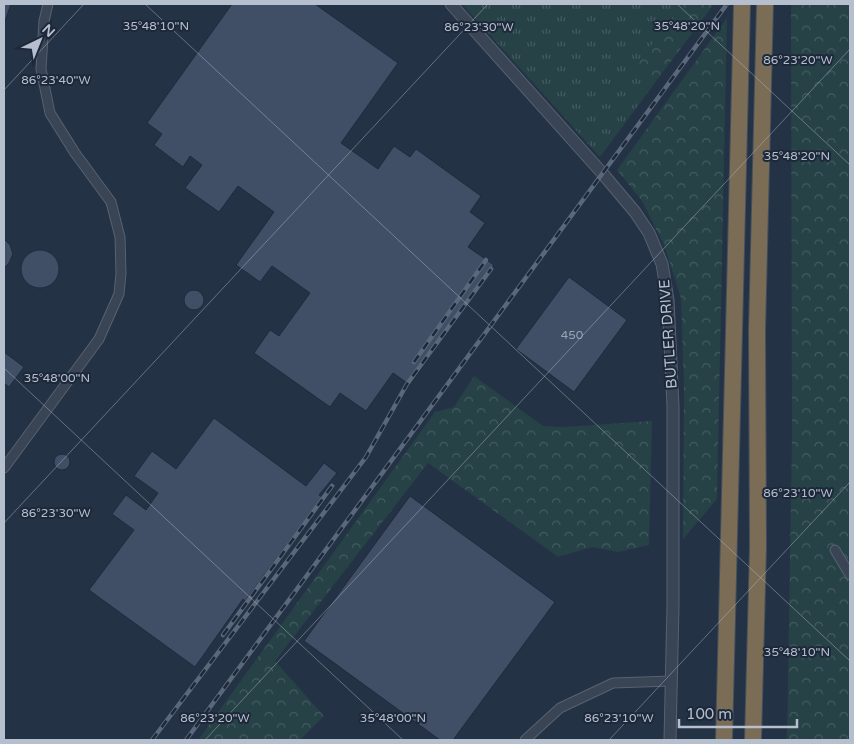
<svg xmlns="http://www.w3.org/2000/svg" width="854" height="744" font-family="'Varela Round',sans-serif">
<style>
.grass{fill:url(#grass-tufts)}
.forest{fill:url(#forest-crowns)}
.building{fill:#404f65;stroke:#1f2b3c}
.lines{fill:none;stroke-linecap:round;stroke-linejoin:round}
.minor-casing{stroke:#576272;stroke-width:11}
.tertiary-casing{stroke:#576272;stroke-width:13}
.motorway-casing{stroke:#434f5f;stroke-width:18}
.minor{stroke:#394454;stroke-width:9}
.tertiary{stroke:#394454;stroke-width:11}
.motorway{stroke:#7b6c55;stroke-width:16}
.rail-casing{stroke:#5a687b;stroke-width:4.5}
.rail{stroke:#1d293a;stroke-width:2.5;stroke-dasharray:8;stroke-linecap:butt}
.ticks{fill:none;stroke:#b6bfce;stroke-width:1;stroke-opacity:0.45}
.labels{text-anchor:middle;dominant-baseline:central;stroke-width:4;stroke-linejoin:round;paint-order:stroke}
.number-label{font-size:12px;fill:#98a3b4}
.street-label{font-size:15px;fill:#b6bfce;stroke:#1d293a}
.ticks-label{font-size:12px;text-anchor:middle;fill:#b6bfce;stroke:#1d293a;stroke-width:4;stroke-linejoin:round;paint-order:stroke}
</style>
<defs>
<pattern id="grass-tufts" width="24" height="20" patternUnits="userSpaceOnUse" patternTransform="scale(1.25)"><rect width="24" height="20" fill="#264246"/><path d="M3 7l-1-3M5 7V3M7 7l1-3M15 17l-1-3M17 17v-4M19 17l1-3" fill="none" stroke="#435c60"/></pattern>
<pattern id="forest-crowns" width="20" height="18" patternUnits="userSpaceOnUse" patternTransform="scale(1.25)"><rect width="20" height="18" fill="#264246"/><path d="M2 6a3 3 0 1 1 6 0M12 15a3 3 0 1 1 6 0" fill="none" stroke="#435c60"/></pattern>
</defs>
<rect width="100%" height="100%" fill="#243245"/>
<path class="grass" d="M 462,4 L 682,4 L 636,67 L 657,80 L 600,157 Z"/>
<g class="forest">
<path d="M 682,4 L 714,4 L 657,80 L 635,67 Z"/>
<path d="M 791,4 L 850,4 L 850,740 L 787,740 L 792,437 Z"/>
<path d="M 727,18 L 717,499 L 683,539 L 684,385 L 681,298 L 664,245 L 642,201 L 617,170 Z"/>
<path d="M 474,376 L 543,426 L 563,427 L 652,421 L 649,545 L 618,552 L 592,547 L 558,557 L 428,463 L 275,661 L 324,716 L 300,740 L 198,740 L 435,412 L 454,407 Z"/>
</g>
<g class="building">
<path d="M 4,4 L 11,4 L 5,21 L 4,21 Z"/>
<path d="M 232,4 L 315,4 L 398,63 L 341,143 L 378,169 L 394,146 L 410,157 L 416,149 L 481,196 L 470,212 L 485,223 L 468,247 L 494,265 L 410,385 L 393,373 L 366,411 L 340,393 L 330,407 L 254,353 L 270,330 L 279,336 L 310,293 L 272,266 L 260,282 L 236,265 L 274,212 L 238,186 L 219,212 L 185,188 L 202,165 L 190,156 L 183,167 L 154,145 L 162,134 L 147,123 Z"/>
<path d="M 4,239 L 10,245 L 13,254 L 9,263 L 4,268 Z"/>
<circle cx="40" cy="269" r="19"/>
<path d="M 569,277 L 627,320 L 574,392 L 516,349 Z"/>
<circle cx="194" cy="300" r="10"/>
<path d="M 4,352 L 24,367 L 9,387 L 4,383 Z"/>
<path d="M 214,418 L 306,486 L 324,463 L 337,473 L 319,495 L 322,497 L 245,601 L 243,599 L 195,667 L 89,590 L 134,530 L 112,514 L 126,495 L 146,510 L 158,493 L 134,476 L 152,451 L 176,469 Z"/>
<circle cx="62" cy="462" r="8"/>
<path d="M 410,496 L 555,602 L 453,740 L 440,740 L 304,641 Z"/>
</g>
<g class="lines">
<g class="minor-casing">
<g id="minor">
<path d="M 4,468 L 99,339 L 119,294 L 121,273 L 120,237 L 111,202 L 75,153 L 50,113 L 41,69 L 44,21 L 48,4"/>
<path d="M 835,550 L 850,575"/>
<path d="M 525,740 L 560,708 L 613,683 L 671,681"/>
</g>
</g>
<g class="tertiary-casing">
<path id="tertiary" d="M 451,4 L 603,174 L 635,212 L 649,233 L 662,264 L 668,300 L 673,406 L 673,605 L 670,740"/>
</g>
<g class="motorway-casing">
<g id="motorway">
<path d="M 724,740 L 742,4"/>
<path d="M 753,740 L 758,547 L 757,330 L 765,4"/>
</g>
</g>
<use href="#minor" class="minor"/>
<use href="#tertiary" class="tertiary"/>
<use href="#motorway" class="motorway"/>
<g class="rail-casing">
<g id="rail">
<path d="M 414,362 L 486,260"/>
<path d="M 223,635 L 332,486"/>
<path d="M 152,740 L 366,457 L 407,384 L 491,269"/>
<path d="M 186,740 L 727,4"/>
</g>
</g>
<use href="#rail" class="rail"/>
</g>
<path class="ticks" d="M 145,4 L 850,661M 677,4 L 850,165M 4,90 L 84,4M 4,368 L 403,740M 4,523 L 488,4M 205,740 L 850,49M 609,740 L 850,482"/>
<g class="labels">
<g class="number-label">
<text x="572" y="335">450</text>
</g>
<g class="street-label">
<text transform="translate(668 334) rotate(-94)">BUTLER DRIVE</text>
</g>
</g>
<g class="ticks-label">
<text x="156" y="30">35°48'10"N</text>
<text x="687" y="30">35°48'20"N</text>
<text x="479" y="31">86°23'30"W</text>
<text x="798" y="64">86°23'20"W</text>
<text x="56" y="84">86°23'40"W</text>
<text x="797" y="160">35°48'20"N</text>
<text x="57" y="382">35°48'00"N</text>
<text x="798" y="497">86°23'10"W</text>
<text x="56" y="517">86°23'30"W</text>
<text x="797" y="656">35°48'10"N</text>
<text x="215" y="722">86°23'20"W</text>
<text x="619" y="722">86°23'10"W</text>
<text x="393" y="722">35°48'00"N</text>
</g>
<rect width="854" height="744" fill="none" stroke="#b6bfce" stroke-width="10"/>
<g transform="translate(40 40) rotate(43)" stroke="#1d293a" stroke-width="4" paint-order="stroke">
<path d="M0-4L9 19L0 12L-9 19Z" fill="#b6bfce"/>
<text y="-8" font-size="14" font-weight="bold" text-anchor="middle" fill="#b6bfce">N</text>
</g>
<path d="M679 719v8h118v-8" fill="none" stroke="#b6bfce" stroke-width="2.5"/>
<text x="686" y="719" font-size="15" fill="#b6bfce" stroke="#1d293a" stroke-width="4" paint-order="stroke">100 m</text>
</svg>
